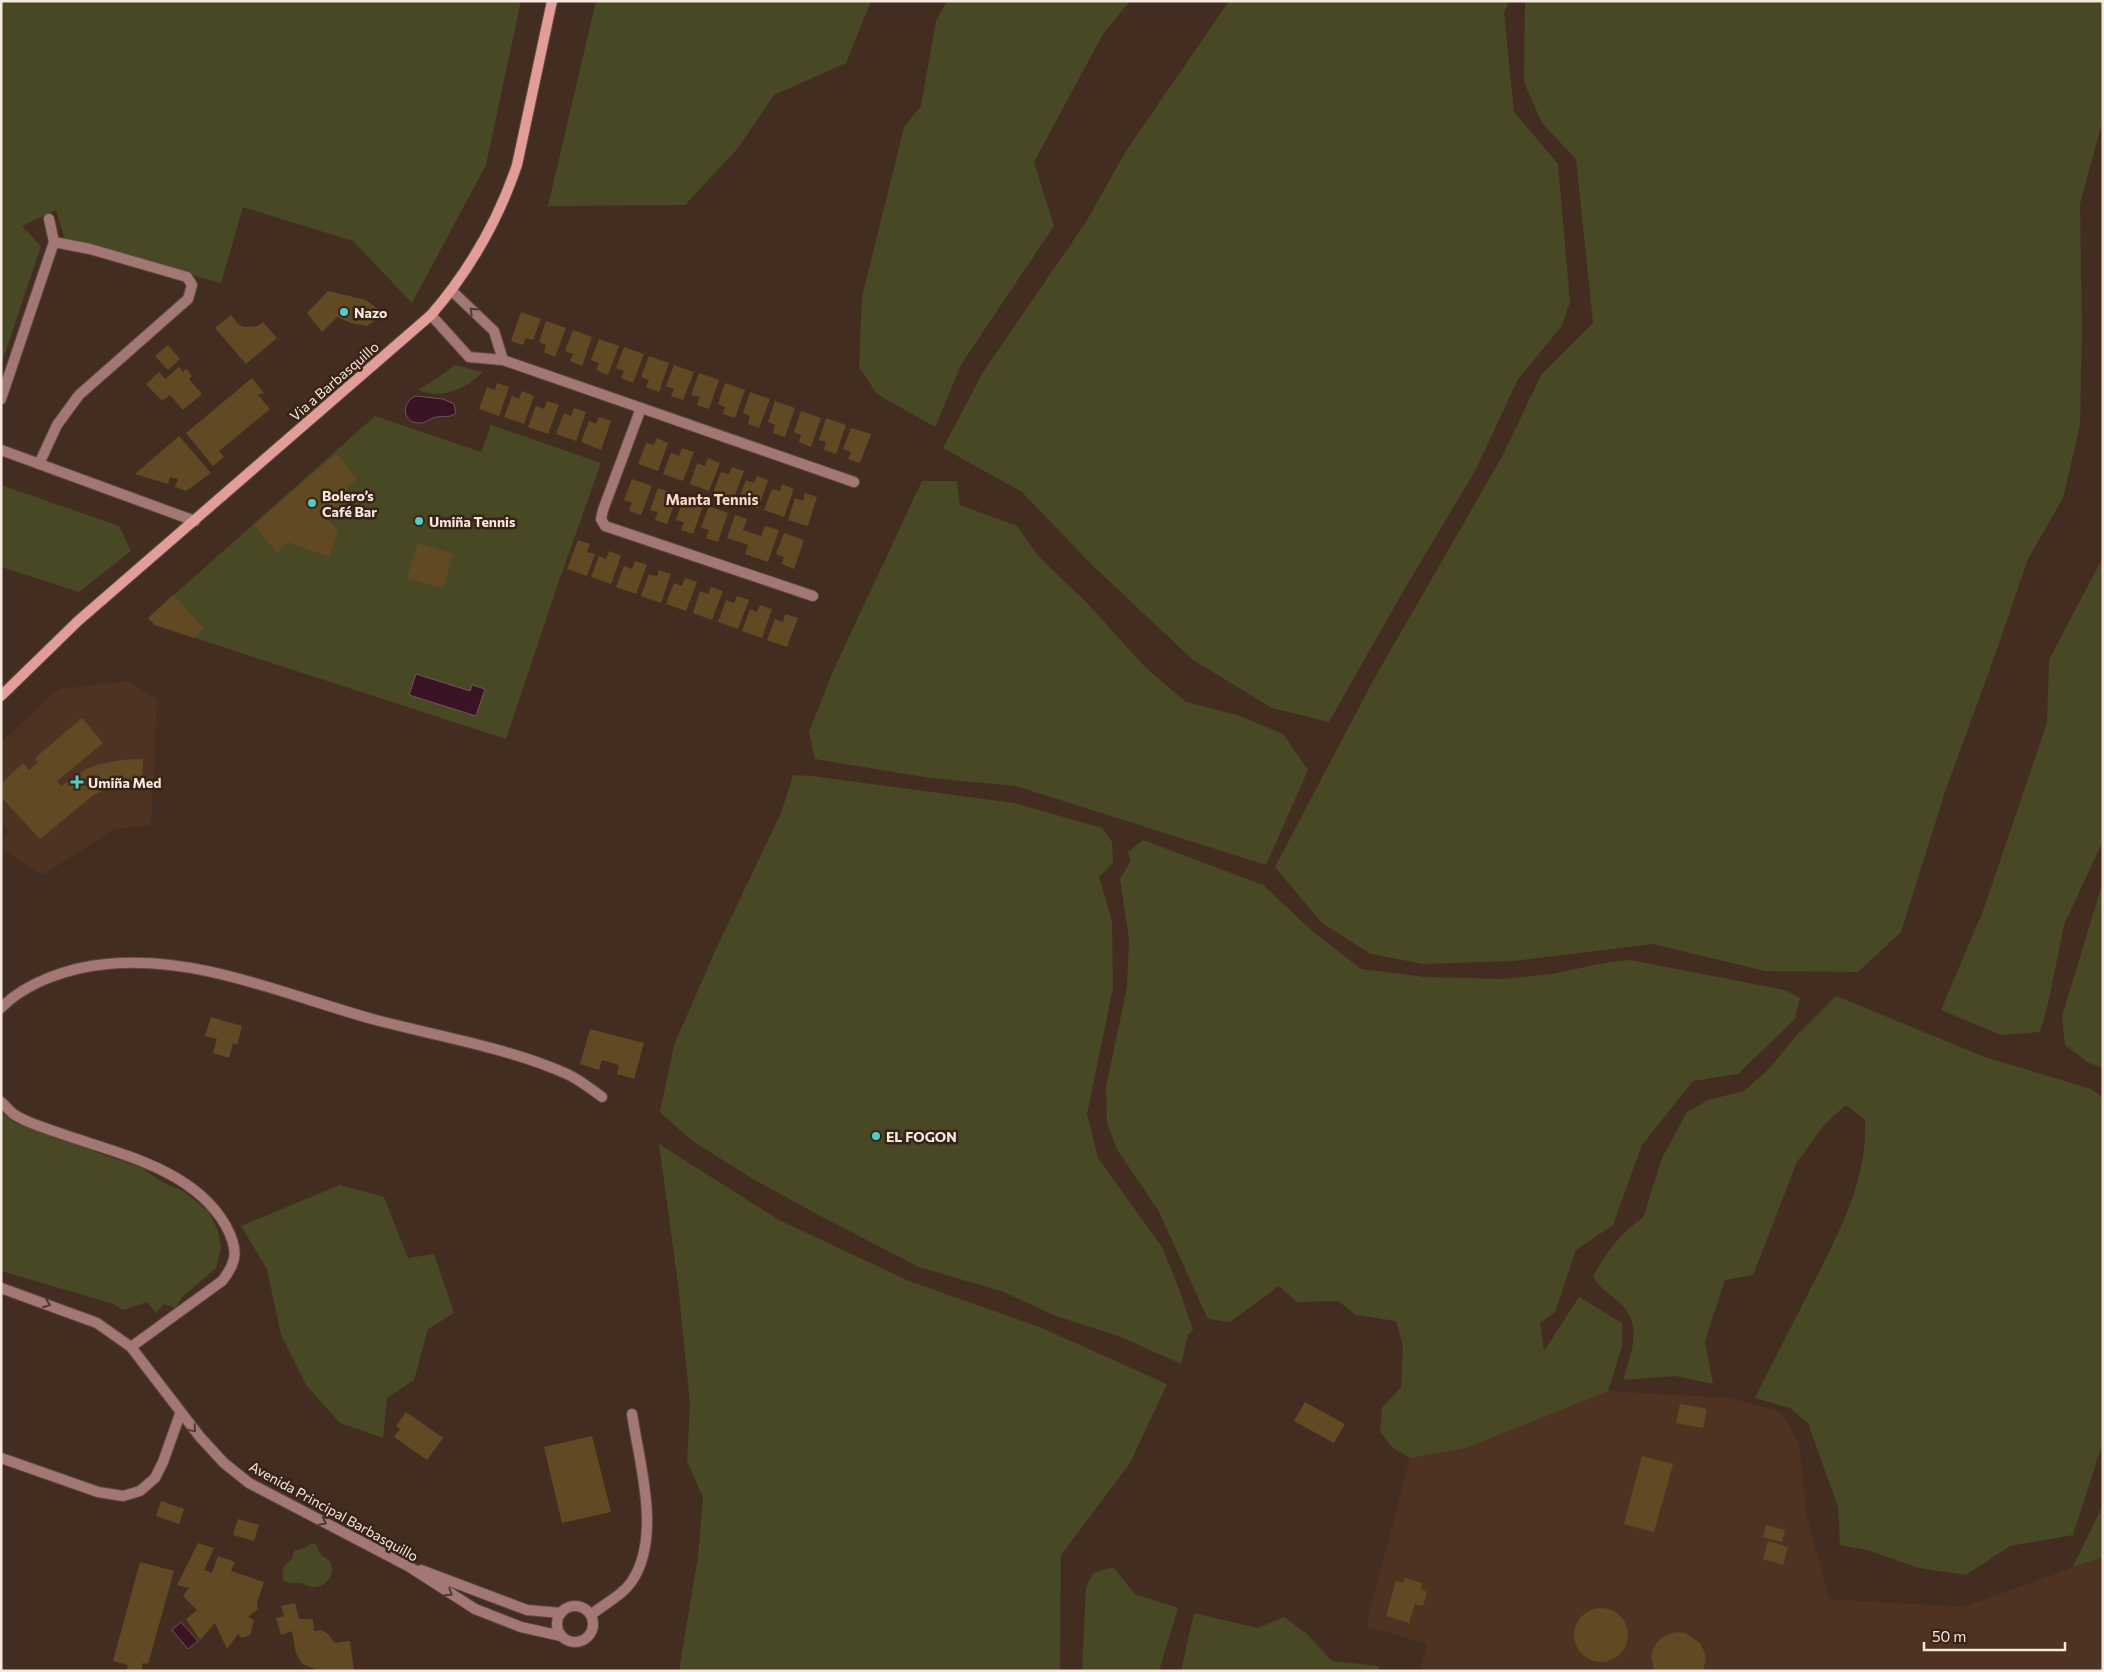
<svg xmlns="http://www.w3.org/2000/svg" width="2104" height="1672" font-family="Commissioner,sans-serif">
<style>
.built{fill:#4f3322}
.green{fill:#494824}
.water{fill:#3a1424;stroke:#73545c}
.building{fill:#614a23}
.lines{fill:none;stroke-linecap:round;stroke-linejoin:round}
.street-casing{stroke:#604b3f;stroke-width:12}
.secondary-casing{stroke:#604b3f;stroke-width:12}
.street{stroke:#a37774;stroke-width:10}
.secondary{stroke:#e29d98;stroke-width:10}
.oneway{stroke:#54382e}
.poi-dot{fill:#54cdc7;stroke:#392317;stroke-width:2}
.labels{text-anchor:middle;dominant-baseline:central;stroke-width:5;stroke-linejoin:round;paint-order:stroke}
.poi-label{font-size:14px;font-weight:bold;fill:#f8e9e0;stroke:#392317;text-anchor:start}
.street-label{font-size:14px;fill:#f8e9e0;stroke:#392317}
.neighbourhood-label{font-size:15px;font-weight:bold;fill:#f6d9c8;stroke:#392317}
</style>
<rect width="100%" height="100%" fill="#432d20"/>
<g class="built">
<path d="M 128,681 L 157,699 L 151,825 L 114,829 L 43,875 L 1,849 L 1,840 L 9,832 L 1,821 L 1,743 L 49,697 L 61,689 Z"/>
<path d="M 1608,1391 L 1731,1398 L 1781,1412 L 1799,1444 L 1806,1512 L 1829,1599 L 1963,1607 L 2103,1557 L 2103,1671 L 1420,1671 L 1427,1644 L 1366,1626 L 1410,1458 L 1466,1448 Z"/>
</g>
<g class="green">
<path d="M 1,1 L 521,1 L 486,165 L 412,303 L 353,241 L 243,207 L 221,283 L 65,240 L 56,210 L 22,226 L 41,246 L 1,365 Z"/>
<path d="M 596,1 L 871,1 L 846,63 L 774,95 L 738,148 L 685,205 L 548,206 Z"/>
<path d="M 947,1 L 1130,1 L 1103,34 L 1034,162 L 1054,226 L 962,363 L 935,427 L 877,394 L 859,367 L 862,297 L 904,127 L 921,106 L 936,21 Z"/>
<path d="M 1229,1 L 1509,1 L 1504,13 L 1514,112 L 1558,164 L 1570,302 L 1561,327 L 1518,379 L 1475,471 L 1401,595 L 1329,722 L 1272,708 L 1193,660 L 1091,564 L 1022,492 L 943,448 L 983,372 L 1086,222 L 1126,151 Z"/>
<path d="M 1525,1 L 2103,1 L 2103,119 L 2080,204 L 2082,329 L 2080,425 L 2063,498 L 2028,559 L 1995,655 L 1945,792 L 1901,932 L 1858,972 L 1765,971 L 1653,944 L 1513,961 L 1424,964 L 1371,954 L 1322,923 L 1275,867 L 1374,679 L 1503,455 L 1541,375 L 1593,323 L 1576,159 L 1542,123 L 1524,82 Z"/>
<path d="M 455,365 L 483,372 C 466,389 441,400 418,390 L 436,379 Z"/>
<path d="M 375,416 L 481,452 L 491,425 L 601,463 L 560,578 L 506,739 L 155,625 L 148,618 Z"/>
<path d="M 922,481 L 957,481 L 960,505 L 1017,526 L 1039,557 L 1087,603 L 1146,668 L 1186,702 L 1237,715 L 1283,734 L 1308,770 L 1266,865 L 1016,786 L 930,778 L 815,759 L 809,732 L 833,671 Z"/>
<path d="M 1,485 L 119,526 L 131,551 L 79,592 L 1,567 Z"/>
<path d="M 2103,557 L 2103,841 L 2064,925 L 2048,1004 L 2040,1032 L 2001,1035 L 1941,1010 L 1983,911 L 2047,723 L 2049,660 Z"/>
<path d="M 793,775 L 811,776 L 1014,803 L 1102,828 L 1112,842 L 1113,863 L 1099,877 L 1112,921 L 1113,988 L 1087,1114 L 1098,1158 L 1162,1247 L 1178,1286 L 1193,1330 L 1188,1335 L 1181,1364 L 1121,1337 L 1056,1316 L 1001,1291 L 919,1267 L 826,1219 L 753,1179 L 691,1140 L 660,1112 L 674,1045 L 717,947 L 781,813 Z"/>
<path d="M 1143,840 L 1263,885 L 1311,930 L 1361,969 L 1425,977 L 1502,979 L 1552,974 L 1604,963 L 1630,960 L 1785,990 L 1800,998 L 1795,1019 L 1738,1074 L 1693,1081 L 1642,1145 L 1613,1225 L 1576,1250 L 1555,1312 L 1540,1323 L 1544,1351 L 1579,1297 L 1622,1323 L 1622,1347 L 1608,1391 L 1466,1448 L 1410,1458 L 1393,1448 L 1380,1432 L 1382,1408 L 1401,1387 L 1403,1346 L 1396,1321 L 1356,1315 L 1338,1301 L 1297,1302 L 1279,1286 L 1230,1322 L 1208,1319 L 1158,1210 L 1118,1151 L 1107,1124 L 1106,1087 L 1127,987 L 1129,939 L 1120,879 L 1131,861 L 1128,852 Z"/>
<path d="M 2103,882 L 2103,1068 L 2089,1063 L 2065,1045 L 2062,1016 Z"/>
<path d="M 1836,996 L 1985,1057 L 2091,1089 L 2103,1098 L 2103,1442 L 2073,1535 L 2010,1546 L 1966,1575 L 1919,1568 L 1867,1550 L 1840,1545 L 1838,1507 L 1808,1423 L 1790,1408 L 1755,1398 C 1773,1362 1791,1327 1809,1292 C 1836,1238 1868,1182 1865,1120 L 1846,1105 L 1825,1124 L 1797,1162 L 1753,1275 L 1725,1280 L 1705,1341 L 1713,1384 L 1675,1376 L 1623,1380 C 1631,1354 1643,1326 1621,1304 C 1610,1293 1601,1291 1593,1276 C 1606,1254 1620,1232 1643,1218 L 1662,1158 L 1687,1112 L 1708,1100 L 1744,1091 L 1769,1069 L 1796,1036 Z"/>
<path d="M 1,1112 L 15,1123 L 142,1168 L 160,1181 L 185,1192 L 209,1212 L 218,1231 L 221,1247 L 216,1268 L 183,1296 L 175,1308 L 164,1304 L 156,1313 L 147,1302 L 123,1310 L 114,1304 L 1,1271 Z"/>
<path d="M 659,1144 L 779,1220 L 909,1281 L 1042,1328 L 1167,1384 L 1130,1463 L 1061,1555 L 1060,1671 L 679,1671 L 698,1557 L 703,1497 L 687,1461 L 690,1404 L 678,1284 Z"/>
<path d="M 340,1185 L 384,1197 L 408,1258 L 434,1254 L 454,1313 L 428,1329 L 414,1380 L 387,1398 L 383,1438 L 340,1423 L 306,1385 L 281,1335 L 267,1269 L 241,1226 Z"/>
<path d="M 2103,1506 L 2103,1557 L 2073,1567 L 2098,1515 Z"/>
<path d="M 311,1543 L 317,1545 C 318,1548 318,1551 320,1553 C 323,1558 329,1558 331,1564 C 335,1577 324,1589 311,1587 C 307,1586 304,1583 299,1583 C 293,1583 290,1584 284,1581 C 280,1571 284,1565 292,1559 L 294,1551 L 307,1547 Z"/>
<path d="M 1113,1567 L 1135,1594 L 1178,1608 L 1159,1671 L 1082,1671 L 1086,1588 L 1093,1573 Z"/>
<path d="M 1194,1613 L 1258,1628 L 1284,1617 L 1307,1634 L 1332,1661 L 1378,1666 L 1381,1671 L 1181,1671 Z"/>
</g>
<g class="water">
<path d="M 416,396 L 443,399 L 454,404 L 456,413 C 450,418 444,416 437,417 C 430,418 425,424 418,423 C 401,422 402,401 416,396 Z"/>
<path d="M 416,674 L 470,691 L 472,685 L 485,689 L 476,716 L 409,695 Z"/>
<path d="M 181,1622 L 198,1641 L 188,1649 L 172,1630 Z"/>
</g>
<g class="building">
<path d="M 328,291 L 366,300 L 379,310 L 376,320 L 367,326 L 351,323 L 337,317 L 322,332 L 307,313 Z"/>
<path d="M 521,312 L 541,319 L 533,340 L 526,338 L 523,345 L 511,341 Z"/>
<path d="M 231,315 L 239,325 L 245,327 L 258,326 L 263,322 L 277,338 L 246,364 L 215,328 Z"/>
<path d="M 546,321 L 566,328 L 555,357 L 544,352 L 546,345 L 539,342 Z"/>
<path d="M 573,330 L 592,337 L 582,366 L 570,361 L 573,354 L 565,351 Z"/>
<path d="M 599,339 L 619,346 L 608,375 L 596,370 L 599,363 L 591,360 Z"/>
<path d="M 168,345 L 180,359 L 168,370 L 155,356 Z"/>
<path d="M 624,347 L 644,354 L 633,383 L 621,378 L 624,371 L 616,368 Z"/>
<path d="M 649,356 L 669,363 L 659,392 L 646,387 L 649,380 L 641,377 Z"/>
<path d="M 674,365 L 694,372 L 683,400 L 671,396 L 674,389 L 666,386 Z"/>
<path d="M 179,367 L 183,372 L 186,369 L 192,376 L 189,379 L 202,394 L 183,410 L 170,395 L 162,401 L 146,384 L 159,372 L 165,379 Z"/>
<path d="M 699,373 L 719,380 L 709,409 L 697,405 L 700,397 L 691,395 Z"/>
<path d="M 252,378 L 264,393 L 258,395 L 270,409 L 219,451 L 224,457 L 213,466 L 186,433 Z"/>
<path d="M 497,383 L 509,387 L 499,416 L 479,409 L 487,387 L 495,390 Z"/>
<path d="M 725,383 L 745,390 L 735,418 L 723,414 L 725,407 L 718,404 Z"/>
<path d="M 522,391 L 534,396 L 524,424 L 504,417 L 512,396 L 519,399 Z"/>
<path d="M 750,392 L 770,399 L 759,428 L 748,424 L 750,416 L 743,413 Z"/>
<path d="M 547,401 L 559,405 L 548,434 L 528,427 L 536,406 L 544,409 Z"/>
<path d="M 775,401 L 795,408 L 785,437 L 773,433 L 775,425 L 768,422 Z"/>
<path d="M 574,408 L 586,412 L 576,441 L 556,434 L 564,413 L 571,416 Z"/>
<path d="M 801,411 L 821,418 L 811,447 L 799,442 L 801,435 L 794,432 Z"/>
<path d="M 599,417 L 611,421 L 601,450 L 581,442 L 589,421 L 596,424 Z"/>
<path d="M 826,418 L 846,425 L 836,454 L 824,450 L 826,442 L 819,440 Z"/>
<path d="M 851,428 L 871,434 L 860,463 L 848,459 L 851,452 L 843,449 Z"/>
<path d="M 179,436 L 211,473 L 186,491 L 175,487 L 178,479 L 170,477 L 168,484 L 135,474 Z"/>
<path d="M 657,438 L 668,443 L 658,471 L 638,464 L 646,443 L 654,445 Z"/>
<path d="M 682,448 L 694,452 L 683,481 L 663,474 L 671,453 L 679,456 Z"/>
<path d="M 336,454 L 357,478 L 346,490 L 350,497 L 331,516 L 322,508 L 319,511 L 338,529 L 329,557 L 288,542 L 277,553 L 254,525 Z"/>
<path d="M 708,458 L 720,463 L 709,491 L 690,484 L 697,463 L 705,466 Z"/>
<path d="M 732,467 L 744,471 L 733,500 L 713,493 L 721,472 L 729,474 Z"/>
<path d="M 757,476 L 768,480 L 758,509 L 738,501 L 746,480 L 754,483 Z"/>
<path d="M 632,479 L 652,486 L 641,515 L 629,511 L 632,503 L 624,500 Z"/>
<path d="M 782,484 L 794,489 L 784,517 L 764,510 L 772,489 L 780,491 Z"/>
<path d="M 658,488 L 678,495 L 667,524 L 655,520 L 658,512 L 650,510 Z"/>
<path d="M 805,493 L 817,497 L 808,526 L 788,520 L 795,498 L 803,501 Z"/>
<path d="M 684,498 L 703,506 L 693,534 L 681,530 L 684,522 L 676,520 Z"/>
<path d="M 709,506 L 728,513 L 718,542 L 706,538 L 709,530 L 701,528 Z"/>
<path d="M 735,515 L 747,519 L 743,530 L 761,536 L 765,526 L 779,530 L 768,562 L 745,554 L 748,545 L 727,538 Z"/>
<path d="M 784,533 L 804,540 L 794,569 L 782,564 L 784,557 L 776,554 Z"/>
<path d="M 578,540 L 590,544 L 587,552 L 595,554 L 587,576 L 567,569 Z"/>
<path d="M 418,543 L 453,554 L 443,589 L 407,578 Z"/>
<path d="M 609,551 L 621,556 L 611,584 L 591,577 L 599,556 L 606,559 Z"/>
<path d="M 635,561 L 647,565 L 636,594 L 616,587 L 624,566 L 632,569 Z"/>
<path d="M 659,570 L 671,574 L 661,603 L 641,596 L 649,574 L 657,577 Z"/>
<path d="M 685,578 L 697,582 L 686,611 L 666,604 L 674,583 L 682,586 Z"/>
<path d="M 711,587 L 723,591 L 712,620 L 693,613 L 700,591 L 708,594 Z"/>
<path d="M 173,595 L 204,628 L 194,638 L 155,625 L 148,618 Z"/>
<path d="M 737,596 L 749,600 L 738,629 L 718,622 L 726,600 L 734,603 Z"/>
<path d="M 760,605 L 772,609 L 762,638 L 742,631 L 750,609 L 757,612 Z"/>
<path d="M 785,614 L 798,618 L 787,647 L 767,640 L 775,619 L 783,622 Z"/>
<path d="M 82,718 L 103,743 L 57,781 L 61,786 L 86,769 L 100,764 L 121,760 L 143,759 L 142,784 L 122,784 L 107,788 L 91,797 L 40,839 L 1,797 L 1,784 L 23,763 L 29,770 L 38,762 L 35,758 Z"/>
<path d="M 211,1017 L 242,1026 L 237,1045 L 233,1043 L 229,1058 L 213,1053 L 217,1039 L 205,1036 Z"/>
<path d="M 590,1029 L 644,1043 L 634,1079 L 617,1074 L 619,1065 L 602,1060 L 599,1070 L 580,1064 Z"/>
<path d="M 1305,1402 L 1345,1424 L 1334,1443 L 1294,1421 Z"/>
<path d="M 1680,1404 L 1707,1409 L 1703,1428 L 1676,1423 Z"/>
<path d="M 406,1412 L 443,1438 L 427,1460 L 394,1437 L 400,1429 L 396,1426 Z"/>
<path d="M 592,1436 L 611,1512 L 562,1523 L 544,1447 Z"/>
<path d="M 1642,1456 L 1673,1464 L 1654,1532 L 1624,1524 Z"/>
<path d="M 161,1501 L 184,1509 L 179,1524 L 156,1516 Z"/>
<path d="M 238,1519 L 259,1525 L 254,1541 L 233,1535 Z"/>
<path d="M 1766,1525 L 1785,1530 L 1782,1542 L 1763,1537 Z"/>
<path d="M 1768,1541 L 1788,1547 L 1783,1565 L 1763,1559 Z"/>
<path d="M 198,1543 L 214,1548 L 204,1570 L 212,1573 L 218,1556 L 235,1562 L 231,1571 L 264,1582 L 257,1602 L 258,1609 L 248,1617 L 254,1620 L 250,1635 L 242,1638 L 238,1634 L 227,1649 L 215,1623 L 200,1640 L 186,1619 L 197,1610 L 183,1596 L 189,1588 L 177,1585 Z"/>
<path d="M 140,1562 L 174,1571 L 148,1664 L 143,1663 L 141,1671 L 126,1671 L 128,1665 L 113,1661 Z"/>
<path d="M 1405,1578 L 1422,1583 L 1421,1589 L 1427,1592 L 1423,1606 L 1415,1604 L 1409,1623 L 1386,1616 L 1396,1581 L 1403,1583 Z"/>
<path d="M 295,1603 L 299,1619 L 313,1619 L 314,1631 L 321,1630 L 327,1633 L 335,1643 L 350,1641 L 354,1671 L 313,1671 L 315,1669 L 302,1664 L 296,1653 L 292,1631 L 281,1635 L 276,1618 L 284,1616 L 281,1606 Z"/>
<circle cx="1601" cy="1635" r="27"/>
<path d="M 1676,1632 L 1685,1633 L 1700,1643 L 1704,1651 L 1706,1659 L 1703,1671 L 1654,1671 L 1651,1656 L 1654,1647 L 1659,1640 L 1667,1635 Z"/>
</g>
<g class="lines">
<g class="street-casing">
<g id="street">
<path d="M 452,291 L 494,331 L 503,360"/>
<path d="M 431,315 L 469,357 L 503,360 L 854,482"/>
<path d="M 1,399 L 54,242 L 49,219"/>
<path d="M 641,408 L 603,510 L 601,519 L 605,526 L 813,596"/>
<path d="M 1,450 L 195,521"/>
<path d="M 39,464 L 57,425 L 79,395 L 188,299 L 192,285 L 187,277 L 90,249 L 54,242"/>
<path d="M 1,1008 C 26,982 71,967 107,964 C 197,955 286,995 372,1019 C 436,1036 506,1047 567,1074 C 580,1080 591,1089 602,1097"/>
<path d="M 1,1102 C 6,1106 10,1112 15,1115 C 29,1124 52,1130 68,1136 C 124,1155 195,1171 226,1226 C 238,1249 238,1261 222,1281 L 131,1347"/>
<path d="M 1,1288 L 97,1323 L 131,1347 L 200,1437 L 224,1463 L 249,1483 L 408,1566 L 475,1609 L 521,1627 L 561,1636"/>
<path d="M 1,1458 L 98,1492 L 123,1496 L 140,1491 L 155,1478 L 163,1462 L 180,1414"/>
<path d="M 421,1570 L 527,1610 L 561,1613"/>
<circle cx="575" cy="1624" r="18"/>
<path d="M 591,1615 C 605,1603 622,1596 632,1581 C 662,1536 639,1462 632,1414"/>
</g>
</g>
<g class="secondary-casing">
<path id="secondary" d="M 1,696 L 78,621 L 431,315 C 470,270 498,221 517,165 L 552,1"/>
</g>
<use href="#street" class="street"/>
<use href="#secondary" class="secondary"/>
</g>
<defs><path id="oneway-chevron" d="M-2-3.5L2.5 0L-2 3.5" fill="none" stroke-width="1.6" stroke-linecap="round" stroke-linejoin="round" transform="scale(1.25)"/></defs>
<g class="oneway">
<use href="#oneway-chevron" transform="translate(473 311) rotate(-136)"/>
<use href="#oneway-chevron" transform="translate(47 1304) rotate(21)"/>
<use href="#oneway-chevron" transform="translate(193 1429) rotate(50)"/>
<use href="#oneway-chevron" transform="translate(323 1522) rotate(27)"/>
<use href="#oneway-chevron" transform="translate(449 1593) rotate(33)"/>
</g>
<g class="poi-dot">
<circle cx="344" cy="312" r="5"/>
<circle cx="312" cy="503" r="5"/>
<circle cx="419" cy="521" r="5"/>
<path d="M74.5 774.5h5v5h5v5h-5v5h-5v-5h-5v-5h5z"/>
<circle cx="876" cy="1136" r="5"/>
</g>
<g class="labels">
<g class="poi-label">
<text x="354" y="312">Nazo</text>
<text x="322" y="495">Bolero’s<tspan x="322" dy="16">Café Bar</tspan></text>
<text x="429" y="521">Umiña Tennis</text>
<text x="88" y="782">Umiña Med</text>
<text x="886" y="1136">EL FOGON</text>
</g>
<g class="street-label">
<text transform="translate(334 381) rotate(-41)">Via a Barbasquillo</text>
<text transform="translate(334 1511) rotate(29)">Avenida Principal Barbasquillo</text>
</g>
<g class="neighbourhood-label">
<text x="712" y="499">Manta Tennis</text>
</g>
</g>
<rect width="2104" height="1672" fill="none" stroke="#f8e9e0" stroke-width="5"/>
<path d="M1924 1642v8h141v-8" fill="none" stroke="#f8e9e0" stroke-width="2.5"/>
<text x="1932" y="1642" font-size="15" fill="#f8e9e0" stroke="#392317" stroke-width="4" paint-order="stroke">50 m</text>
</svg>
